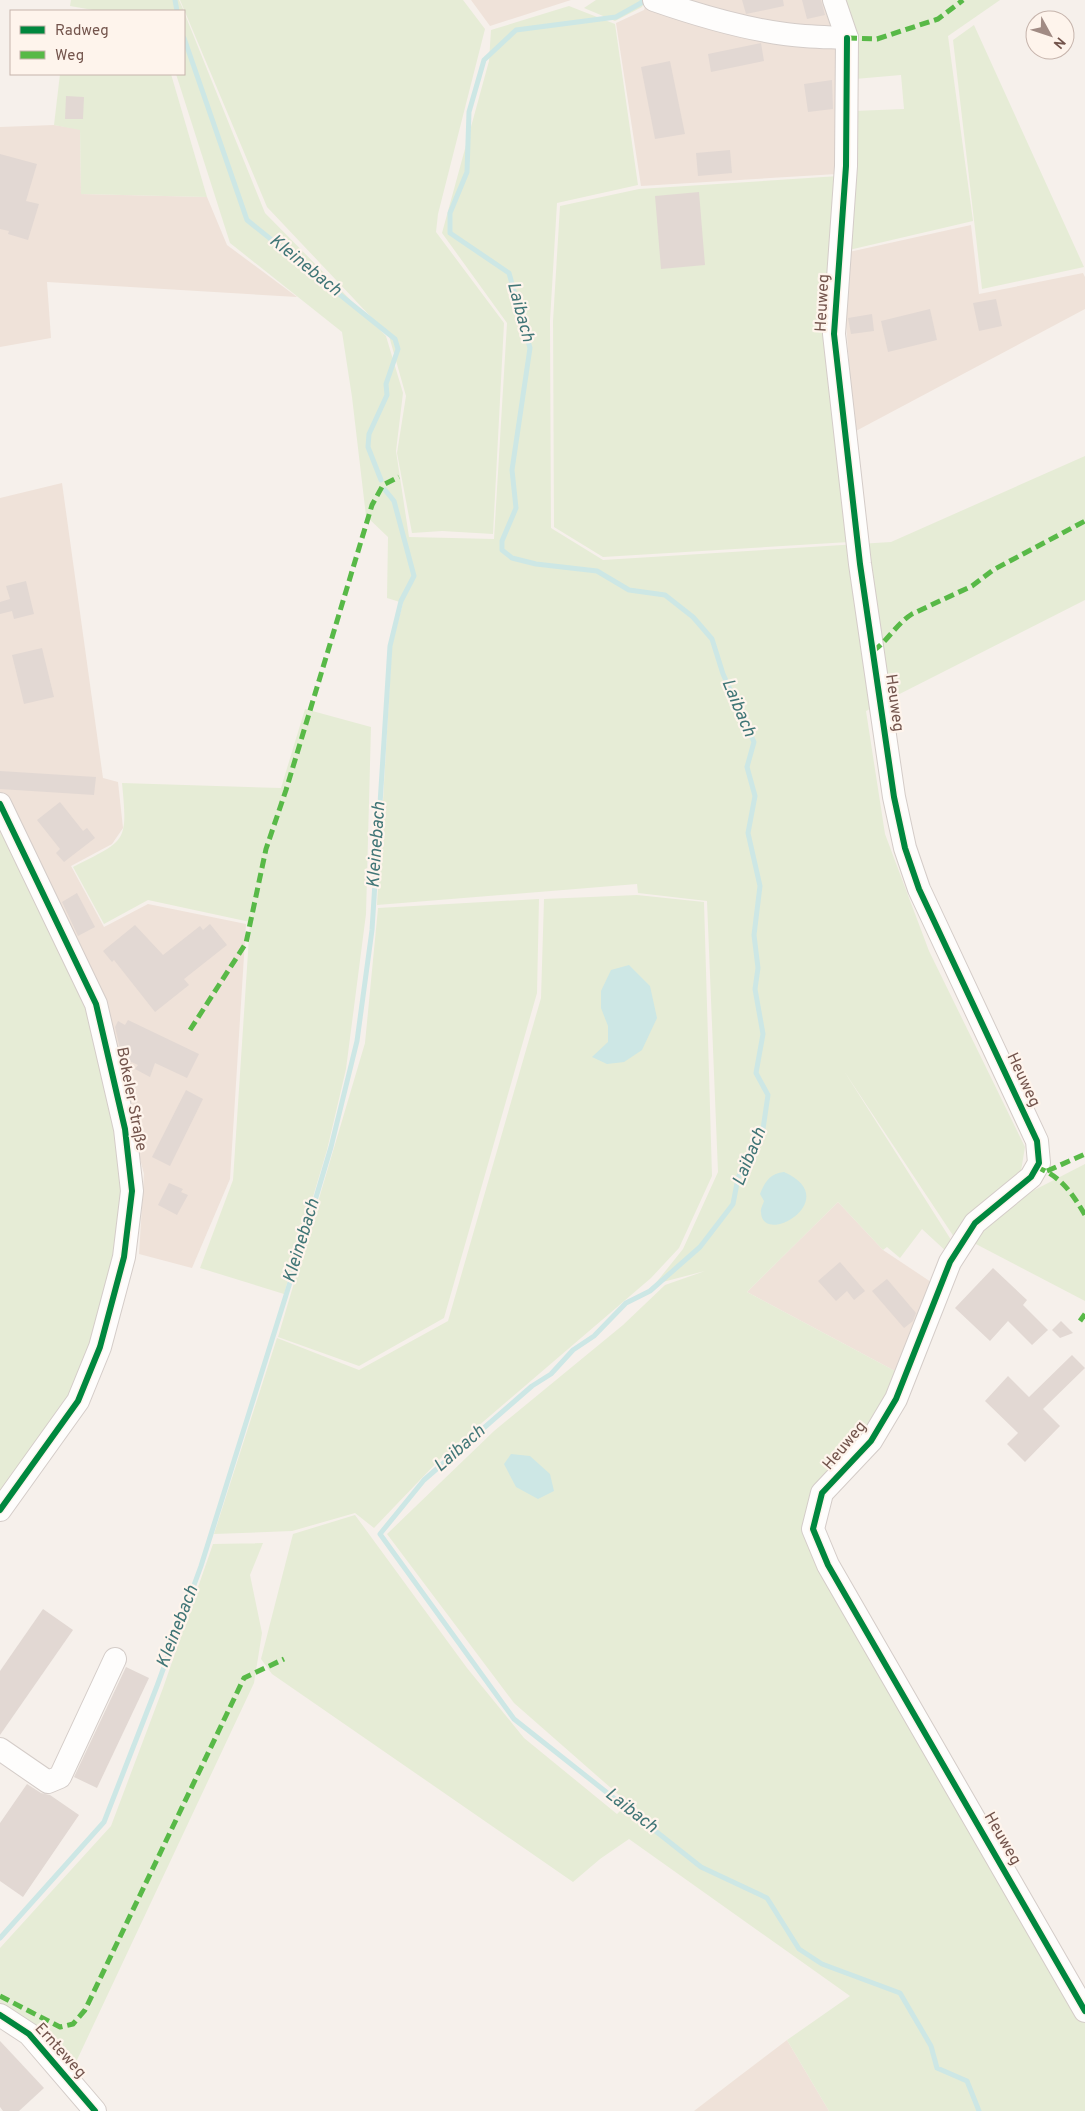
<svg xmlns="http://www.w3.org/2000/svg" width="1085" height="2111" font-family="Overpass,sans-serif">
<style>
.residential{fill:#efe2d9}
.green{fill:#e6ecd6}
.water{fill:#cde7e5}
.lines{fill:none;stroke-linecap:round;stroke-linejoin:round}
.stream{stroke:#cde7e5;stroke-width:5}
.building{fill:#e2d8d3}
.minor-casing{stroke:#d4ccc8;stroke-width:24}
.minor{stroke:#fefdfc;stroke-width:22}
.quiet{stroke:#58b947;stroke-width:5;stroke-dasharray:10 5;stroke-linecap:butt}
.cycleway-casing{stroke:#fef4ec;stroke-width:9}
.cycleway{stroke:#00873e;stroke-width:6}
.labels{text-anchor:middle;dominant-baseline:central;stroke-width:4.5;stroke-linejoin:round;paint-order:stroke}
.street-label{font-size:16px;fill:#73544c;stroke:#fef4ec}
.water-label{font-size:18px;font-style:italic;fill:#417677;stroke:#fef4ec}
</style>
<rect width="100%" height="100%" fill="#f6f0eb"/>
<g class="residential">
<path d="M 471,0 L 571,0 L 490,26 Z"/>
<path d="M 648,0 L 830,0 L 845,38 L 837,174 L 641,186 L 616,23 L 644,10 Z"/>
<path d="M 54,125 L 80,129 L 81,194 L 207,197 L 227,245 L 297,297 L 47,282 L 51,338 L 0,347 L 0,127 Z"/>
<path d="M 971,225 L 979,294 L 1083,273 L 1085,277 L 1085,309 L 854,432 L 846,322 L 849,252 Z"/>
<path d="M 62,483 L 103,778 L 118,782 L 123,828 L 112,844 L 71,866 L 104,927 L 148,904 L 246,924 L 230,1179 L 192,1268 L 139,1254 L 144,1174 L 113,1055 L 19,825 L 0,834 L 0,498 Z"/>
<path d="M 838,1202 L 883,1250 L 934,1284 L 895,1371 L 747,1292 Z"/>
<path d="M 787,2040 L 829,2111 L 694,2111 L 737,2078 Z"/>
</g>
<g class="green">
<path d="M 71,0 L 179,0 L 184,11 L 99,11 L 70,6 Z"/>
<path d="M 180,0 L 463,0 L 485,29 L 438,214 L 436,232 L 504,323 L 493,534 L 442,531 L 412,533 L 397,453 L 406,396 L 389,336 L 267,207 Z"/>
<path d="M 596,0 L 645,0 L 642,7 L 615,21 L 584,8 Z"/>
<path d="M 836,0 L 1000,0 L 948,36 L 973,221 L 849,250 L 854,111 L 904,109 L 901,75 L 855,79 Z"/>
<path d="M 569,6 L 615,24 L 638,185 L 557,203 L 550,321 L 551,528 L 603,560 L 891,542 L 1085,456 L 1085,600 L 866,711 L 885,834 L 929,951 L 1025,1147 L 1021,1171 L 954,1237 L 844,1071 L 953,1243 L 948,1253 L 922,1229 L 900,1258 L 887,1247 L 883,1250 L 838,1202 L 747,1292 L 895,1371 L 871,1431 L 805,1517 L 803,1535 L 1085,2022 L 1085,2111 L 829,2111 L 787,2040 L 850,1996 L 629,1839 L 600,1859 L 573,1882 L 272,1674 L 261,1659 L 293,1534 L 355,1515 L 467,1668 L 524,1738 L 617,1814 L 628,1803 L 514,1703 L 387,1534 L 494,1431 L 623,1325 L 665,1285 L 705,1271 L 655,1284 L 683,1249 L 718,1172 L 707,901 L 638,893 L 637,884 L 377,905 L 392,645 L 403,603 L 387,598 L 388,537 L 366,516 L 352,397 L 342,332 L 230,243 L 176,74 L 184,74 L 184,12 L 265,213 L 386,336 L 403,393 L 396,451 L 409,537 L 494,539 L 507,323 L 442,233 L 489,61 L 491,30 Z"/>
<path d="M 974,25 L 1084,267 L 982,289 L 953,40 Z"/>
<path d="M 60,74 L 171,74 L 207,197 L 81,194 L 80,130 L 54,125 Z"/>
<path d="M 839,176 L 849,542 L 603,557 L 554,527 L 553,321 L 560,206 L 639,189 Z"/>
<path d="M 305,709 L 371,727 L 366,914 L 346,1069 L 327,1150 L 284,1294 L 200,1268 L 233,1180 L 250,922 L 148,900 L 104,924 L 73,867 C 126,840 128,844 122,783 L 281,788 Z"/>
<path d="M 6,831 L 82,993 L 118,1133 L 125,1196 L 118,1256 L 72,1399 L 0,1495 L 0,834 Z"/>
<path d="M 637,895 L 704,902 L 712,1176 L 679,1248 L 651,1278 L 441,1458 L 374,1528 L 355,1513 L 292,1531 L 214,1534 L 277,1338 L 359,1370 L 448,1321 L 541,998 L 544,899 Z"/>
<path d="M 539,899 L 537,993 L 444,1318 L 359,1366 L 278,1337 L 365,1043 L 378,908 Z"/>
<path d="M 1085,1164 L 1085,1301 L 972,1242 L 1015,1200 Z"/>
<path d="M 263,1543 L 250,1575 L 262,1633 L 254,1683 L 77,2060 L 69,2069 L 0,2005 L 0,1948 L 111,1826 L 163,1688 L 213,1544 Z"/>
</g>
<g class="water">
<path d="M 629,965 L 650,986 L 657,1018 L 642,1050 L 624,1062 L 607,1064 L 592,1057 L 608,1042 L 608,1026 L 601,1008 L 601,991 L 611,970 Z"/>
<path d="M 784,1172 C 845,1199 762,1248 761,1212 C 760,1209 763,1205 764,1201 L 760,1194 C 765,1182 769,1174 784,1172 Z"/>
<path d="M 511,1454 L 530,1456 L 550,1474 L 554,1491 L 538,1499 L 516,1487 L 504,1464 Z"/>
</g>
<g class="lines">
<g class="stream">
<path d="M 175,0 L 177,11"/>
<path d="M 643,0 L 641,3 L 616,17 L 516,30 L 484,60 L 469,112 L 467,172 L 450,213 L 450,233 L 509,273 L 530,348 L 512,470 L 516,508 L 502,541 L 502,550 L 512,558 L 536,564 L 597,571 L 629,590 L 665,595 L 693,617 L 712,639 L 723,674 L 754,742 L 747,767 L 755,796 L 748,833 L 760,886 L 754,935 L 758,968 L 755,989 L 763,1034 L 756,1073 L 768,1095 L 763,1129 L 738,1178 L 733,1204 L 700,1247 L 650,1291 L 626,1303 L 594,1336 L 573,1350 L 551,1374 L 532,1386 L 424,1480 L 380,1534 L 514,1719 L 701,1867 L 767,1898 L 799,1949 L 822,1964 L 900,1993 L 931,2046 L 937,2068 L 967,2081 L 979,2111"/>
<path d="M 184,38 L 247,220 L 395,339 L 398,349 L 386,384 L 387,395 L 369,434 L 368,447 L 381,480"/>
<path d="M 0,1938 L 104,1822 L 157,1686 L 201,1566 L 303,1241 L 331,1147 L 357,1041 L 372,930 L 390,646 L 401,601 L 414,576 L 394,501 L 385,490"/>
</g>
</g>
<g class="building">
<path d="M 742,0 L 783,0 L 784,6 L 746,14 Z"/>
<path d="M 802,0 L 821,0 L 825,15 L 807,19 Z"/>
<path d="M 761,43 L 764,61 L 711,72 L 708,54 Z"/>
<path d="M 670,61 L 685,134 L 655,139 L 641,67 Z"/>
<path d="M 832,80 L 833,109 L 808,112 L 804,84 Z"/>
<path d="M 66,96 L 84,97 L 83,119 L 65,119 Z"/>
<path d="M 730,150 L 732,173 L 698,176 L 696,153 Z"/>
<path d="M 0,154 L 37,164 L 26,201 L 39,204 L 28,240 L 8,234 L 9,231 L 0,229 Z"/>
<path d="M 699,192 L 705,265 L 661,269 L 655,196 Z"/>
<path d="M 996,299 L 1002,326 L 979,331 L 973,303 Z"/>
<path d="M 930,309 L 937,340 L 888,352 L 881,321 Z"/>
<path d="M 872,314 L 874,331 L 851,334 L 848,318 Z"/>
<path d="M 26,581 L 34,614 L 14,619 L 12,611 L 0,614 L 0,602 L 10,599 L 6,586 Z"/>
<path d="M 42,648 L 54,697 L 24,704 L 12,655 Z"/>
<path d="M 0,771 L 96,777 L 94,795 L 0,789 Z"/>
<path d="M 60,802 L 83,831 L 87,828 L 95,838 L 64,862 L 56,853 L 60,849 L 37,820 Z"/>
<path d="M 77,893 L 95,927 L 78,936 L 62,902 Z"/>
<path d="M 210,924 L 227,945 L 184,979 L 189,985 L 155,1012 L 114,960 L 112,962 L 103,951 L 135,925 L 163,955 L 200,926 L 203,930 Z"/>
<path d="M 128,1020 L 199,1054 L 187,1078 L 155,1063 L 150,1077 L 135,1069 L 138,1065 L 122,1058 L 115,1027 L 118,1021 L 125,1025 Z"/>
<path d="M 186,1090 L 203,1099 L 170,1166 L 152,1157 Z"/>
<path d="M 169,1183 L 183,1189 L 181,1192 L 188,1195 L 177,1215 L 158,1205 Z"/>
<path d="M 840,1262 L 865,1291 L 854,1300 L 847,1291 L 836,1301 L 818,1281 Z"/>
<path d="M 993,1268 L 1027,1300 L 1023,1305 L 1048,1330 L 1032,1345 L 1008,1321 L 990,1341 L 955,1308 Z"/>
<path d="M 887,1279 L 916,1313 L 913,1321 L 904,1328 L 872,1291 Z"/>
<path d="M 1061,1321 L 1073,1333 L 1060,1338 L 1052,1330 Z"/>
<path d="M 1072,1355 L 1085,1368 L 1043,1409 L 1060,1426 L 1025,1462 L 1007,1444 L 1018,1433 L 985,1401 L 1008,1376 L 1029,1397 Z"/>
<path d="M 43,1609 L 73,1630 L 0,1735 L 0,1671 Z"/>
<path d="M 126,1667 L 149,1678 L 97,1788 L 74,1777 Z"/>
<path d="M 27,1784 L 41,1793 L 50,1795 L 79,1815 L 23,1897 L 0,1881 L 0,1823 Z"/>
<path d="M 0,2041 L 44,2088 L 19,2111 L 3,2111 L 0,2107 Z"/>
</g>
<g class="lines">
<g class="minor-casing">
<g id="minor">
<path d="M 654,0 C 697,15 740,28 785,34 C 805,37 826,37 847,38"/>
<path d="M 834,0 L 847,38 L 846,166 L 834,334 L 860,564 L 894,797 L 905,848 L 919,889 L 1037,1141 L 1039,1163 L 1031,1177 L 975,1223 L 950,1262 L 896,1399 L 871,1441 L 822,1493 L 813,1529 L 828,1565 L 1085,2011"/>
<path d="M 0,804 L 96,1004 L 125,1129 L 132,1191 L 124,1257 L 100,1347 L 78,1401 L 0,1510"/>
<path d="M 0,1749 L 48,1782 L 60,1777 L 115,1659"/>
<path d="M 0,2015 L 29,2034 L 95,2111"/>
</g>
</g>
<use href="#minor" class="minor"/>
<g class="quiet">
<path d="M 847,38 L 877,39 L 938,19 L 963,0"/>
<path d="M 873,651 C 888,641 896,624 912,614 L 972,586 L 993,570 L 1085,521"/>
<path d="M 190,1030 L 246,943 L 266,849 L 286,790 L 372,505 L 383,485 L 399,477"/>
<path d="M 1036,1167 C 1061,1176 1072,1193 1085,1215"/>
<path d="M 1047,1171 L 1085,1154"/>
<path d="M 1080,1321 L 1085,1314"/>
<path d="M 0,1996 L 60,2027 L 73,2024 L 85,2010 L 244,1678 L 284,1659"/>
</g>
<g class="cycleway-casing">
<g id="cycleway">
<path d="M 847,38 L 846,166 L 834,334 L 860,564 L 894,797 L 905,848 L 919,889 L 1037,1141 L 1039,1163 L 1031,1177 L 975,1223 L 950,1262 L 896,1399 L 871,1441 L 822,1493 L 813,1529 L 828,1565 L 1085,2011"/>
<path d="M 0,804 L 96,1004 L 125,1129 L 132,1191 L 124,1257 L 100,1347 L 78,1401 L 0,1510"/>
<path d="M 0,2015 L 29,2034 L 95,2111"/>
</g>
</g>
<use href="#cycleway" class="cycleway"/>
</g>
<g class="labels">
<g class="street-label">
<text transform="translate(823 303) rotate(-87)">Heuweg</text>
<text transform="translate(894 703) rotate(82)">Heuweg</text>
<text transform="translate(1023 1080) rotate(65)">Heuweg</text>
<text transform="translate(131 1099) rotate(79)">Bokeler Straße</text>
<text transform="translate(845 1446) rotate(-50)">Heuweg</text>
<text transform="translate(1002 1839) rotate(60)">Heuweg</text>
<text transform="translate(60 2051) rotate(48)">Ernteweg</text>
</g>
<g class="water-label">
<text transform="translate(305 266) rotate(39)">Kleinebach</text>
<text transform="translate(520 312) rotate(75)">Laibach</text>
<text transform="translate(738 708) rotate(67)">Laibach</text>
<text transform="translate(377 845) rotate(-86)">Kleinebach</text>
<text transform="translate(750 1157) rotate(-68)">Laibach</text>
<text transform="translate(302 1241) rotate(-73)">Kleinebach</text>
<text transform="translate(460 1449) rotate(-41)">Laibach</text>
<text transform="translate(178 1627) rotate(-69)">Kleinebach</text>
<text transform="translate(631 1811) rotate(38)">Laibach</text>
</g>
</g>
<rect x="10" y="10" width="175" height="65" fill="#fef4ec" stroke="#c6b4ac"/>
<rect x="20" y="26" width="25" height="8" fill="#00873e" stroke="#c6b4ac"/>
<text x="55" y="35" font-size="15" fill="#73544c">Radweg</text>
<rect x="20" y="51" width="25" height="8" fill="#58b947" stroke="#c6b4ac"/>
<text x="55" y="60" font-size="15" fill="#73544c">Weg</text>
<g transform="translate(1050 35) rotate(130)"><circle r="24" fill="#fef4ec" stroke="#c6b4ac"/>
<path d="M0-4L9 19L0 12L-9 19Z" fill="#a18b84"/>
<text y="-8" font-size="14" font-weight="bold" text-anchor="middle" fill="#73544c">N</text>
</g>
</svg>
